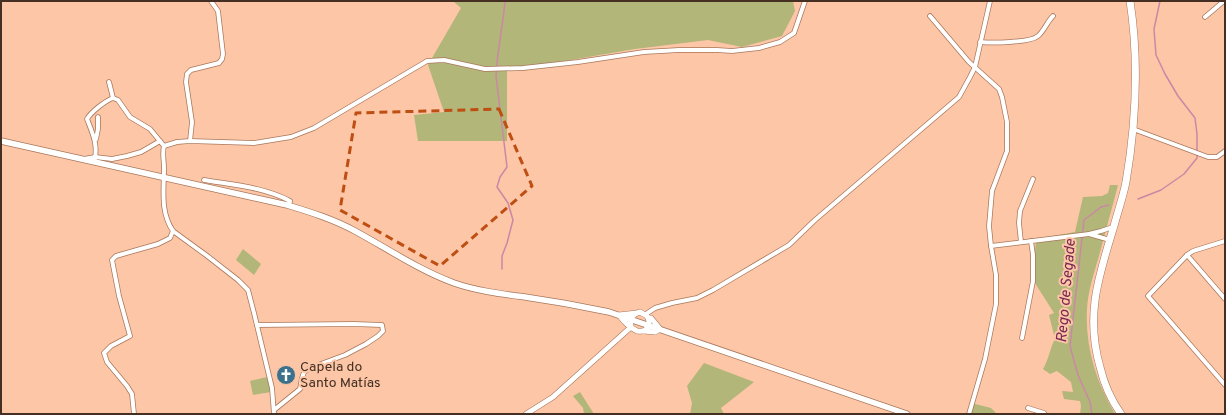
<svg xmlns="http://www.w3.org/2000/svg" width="1226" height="415" font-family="Overpass,sans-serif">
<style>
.green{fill:#b2b678}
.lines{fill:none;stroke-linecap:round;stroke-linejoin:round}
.stream{stroke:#cb88a5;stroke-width:1.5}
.minor-casing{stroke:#a8775a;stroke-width:5.5}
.tertiary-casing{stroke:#a8775a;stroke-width:6}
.secondary-casing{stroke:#a8775a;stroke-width:7}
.trunk-casing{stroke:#a8775a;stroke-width:8}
.minor{stroke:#fff;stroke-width:4}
.tertiary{stroke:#fff;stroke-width:5}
.secondary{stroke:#fff;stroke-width:5.5}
.trunk{stroke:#fff;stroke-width:7}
.marked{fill:none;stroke:#bf4e12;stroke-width:3;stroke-dasharray:8 5;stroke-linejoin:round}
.labels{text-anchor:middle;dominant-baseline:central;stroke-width:4;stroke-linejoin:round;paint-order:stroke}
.poi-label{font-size:14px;fill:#442f22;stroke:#fcc6a7;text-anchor:start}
.water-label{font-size:15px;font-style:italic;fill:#782851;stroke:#fcc6a7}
</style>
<rect width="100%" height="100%" fill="#fcc6a7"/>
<g class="green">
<path d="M 453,1 L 793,1 L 795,11 L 782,36 L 742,47 L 708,40 L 635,49 L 507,71 L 507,141 L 418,141 L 414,115 L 444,112 L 428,65 L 461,8 Z"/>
<path d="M 1110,185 L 1118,185 C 1112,209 1105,232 1099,256 C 1094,273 1088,291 1087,309 C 1085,347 1096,382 1115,414 L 1080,414 L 1081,406 L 1080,401 L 1064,399 L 1062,391 L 1073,392 L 1071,382 L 1057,371 L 1050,374 L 1043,369 C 1049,359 1050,348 1055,339 L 1049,315 L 1054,313 L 1033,280 L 1036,239 L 1075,232 L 1083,197 L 1102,196 L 1108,193 Z"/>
<path d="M 243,249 L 261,264 L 254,275 L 236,260 Z"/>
<path d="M 704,363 L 754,382 L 721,408 L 724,414 L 690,414 L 692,403 L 687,386 Z"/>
<path d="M 267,377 L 271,392 L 253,395 L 250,381 Z"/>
<path d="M 580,392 L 594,414 L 584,414 L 583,408 L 573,396 Z"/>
<path d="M 971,403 L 991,408 L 997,414 L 966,414 Z"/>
</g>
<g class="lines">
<g class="stream">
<path d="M 1138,199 L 1161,190 L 1184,174 L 1197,158 L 1197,134 L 1195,118 L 1178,96 L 1165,74 L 1156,55 L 1154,29 L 1160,1"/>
<path d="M 502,269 L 502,256 L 507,243 L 513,220 L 508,203 L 497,187 L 500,177 L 507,167 L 496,76 C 497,51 503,26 505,1"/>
<path d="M 1092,414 L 1090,402 L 1078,375 L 1070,346 L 1084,220 L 1101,207 L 1109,205"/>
</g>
<g class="minor-casing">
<g id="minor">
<path d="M 930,16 L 969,62 L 999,89 L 1002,97 L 1007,122 L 1007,151 L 992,191 L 989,226 L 991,246 L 996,275 L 996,304 L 985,359 L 969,414"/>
<path d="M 1205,17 L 1224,1"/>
<path d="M 980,42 C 991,43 1030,43 1038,36 C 1044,31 1047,22 1053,16"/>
<path d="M 109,82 L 113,98"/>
<path d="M 1133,129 L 1208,157 L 1217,157 L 1225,151"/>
<path d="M 96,139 L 98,129 L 98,117"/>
<path d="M 190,141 L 192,122 L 186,82 L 187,74 L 191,70 L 219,63 L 222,59 L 223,54 L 218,11 L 211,1"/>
<path d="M 84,159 L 95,157 L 112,159 L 127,156 L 141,152 L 160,141"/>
<path d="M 94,162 C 99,146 92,132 87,119 C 91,112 105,101 113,98 L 118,100 L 130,117 L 150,129 L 164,146"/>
<path d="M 204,180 C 233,185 264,187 290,201 L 289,205"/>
<path d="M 173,231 C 160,212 164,190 164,168 C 164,160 162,153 164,146 L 177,142 L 190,141 L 254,143 L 291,137 L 314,128 L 427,61 L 444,60 L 485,69 L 523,68 L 578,62 L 644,52 L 679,50 L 717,50 L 732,51 L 759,48 L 780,42 L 794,33 L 805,1"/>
<path d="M 1089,234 L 1110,240"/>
<path d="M 1225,241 L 1193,251 L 1187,255 L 1148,296 L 1225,385"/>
<path d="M 1021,242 L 1019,223 L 1020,211 L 1033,179"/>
<path d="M 991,246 L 1089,234 L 1101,231 L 1113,227"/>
<path d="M 1187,255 L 1225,299"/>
<path d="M 646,314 L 655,308 L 672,303 L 697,298 L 713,290 L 789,245 L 815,220 L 959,97 L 970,77 L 975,67 L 990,1"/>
<path d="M 257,325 L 354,324 L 382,325 L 383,331 L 378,336 L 366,344 L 345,355 L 310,368 L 304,372 L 302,378 L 300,389 L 274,410"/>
<path d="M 1022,338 L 1033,281 L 1033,255 L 1031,241"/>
<path d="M 1028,408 L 1044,413"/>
<path d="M 134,414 L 132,394 L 127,386 L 107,362 L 104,353 L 111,346 L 130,336 L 119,296 L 112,260 L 116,256 L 158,244 L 170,238 L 173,231 L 206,255 L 238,280 L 248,290 L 254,313 L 272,388 L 274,414"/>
</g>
</g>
<g class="tertiary-casing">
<g id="tertiary">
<path d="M 631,327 C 629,320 632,314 640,312 L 647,316 C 652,325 647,333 637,331 C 629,327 624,322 619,315 L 637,313"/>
<path d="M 644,331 L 655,332 L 660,329 L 651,318 L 649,318"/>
<path d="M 526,414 L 553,397 L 631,327"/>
</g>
</g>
<g class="secondary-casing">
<path id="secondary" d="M 1,141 L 287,205 C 310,212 333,219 355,231 C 388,249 419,270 454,283 C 477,291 502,294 525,297 C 553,301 581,306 609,312 L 907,414"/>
</g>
<g class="trunk-casing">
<path id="trunk" d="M 1121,414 C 1111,400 1104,384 1100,367 C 1085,315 1099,275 1114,226 C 1118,211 1123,197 1126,182 C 1136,123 1139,60 1130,1"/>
</g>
<use href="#minor" class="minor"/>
<use href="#tertiary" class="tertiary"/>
<use href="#secondary" class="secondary"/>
<use href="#trunk" class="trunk"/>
</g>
<path class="marked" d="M 499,109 L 532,186 L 440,266 L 340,210 L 356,113 Z"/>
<defs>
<g id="church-disc" transform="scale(1)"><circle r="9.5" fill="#3b718c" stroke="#fcc6a7"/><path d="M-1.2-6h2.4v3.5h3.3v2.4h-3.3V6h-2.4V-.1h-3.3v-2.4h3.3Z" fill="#fff"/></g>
</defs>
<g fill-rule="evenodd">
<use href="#church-disc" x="286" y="375"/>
</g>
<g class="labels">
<g class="poi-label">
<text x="300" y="367">Capela do<tspan x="300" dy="16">Santo Matías</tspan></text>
</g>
<g class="water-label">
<text transform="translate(1067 291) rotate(-85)">Rego de Segade</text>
</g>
</g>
<rect width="1226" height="415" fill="none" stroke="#442f22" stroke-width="4"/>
</svg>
